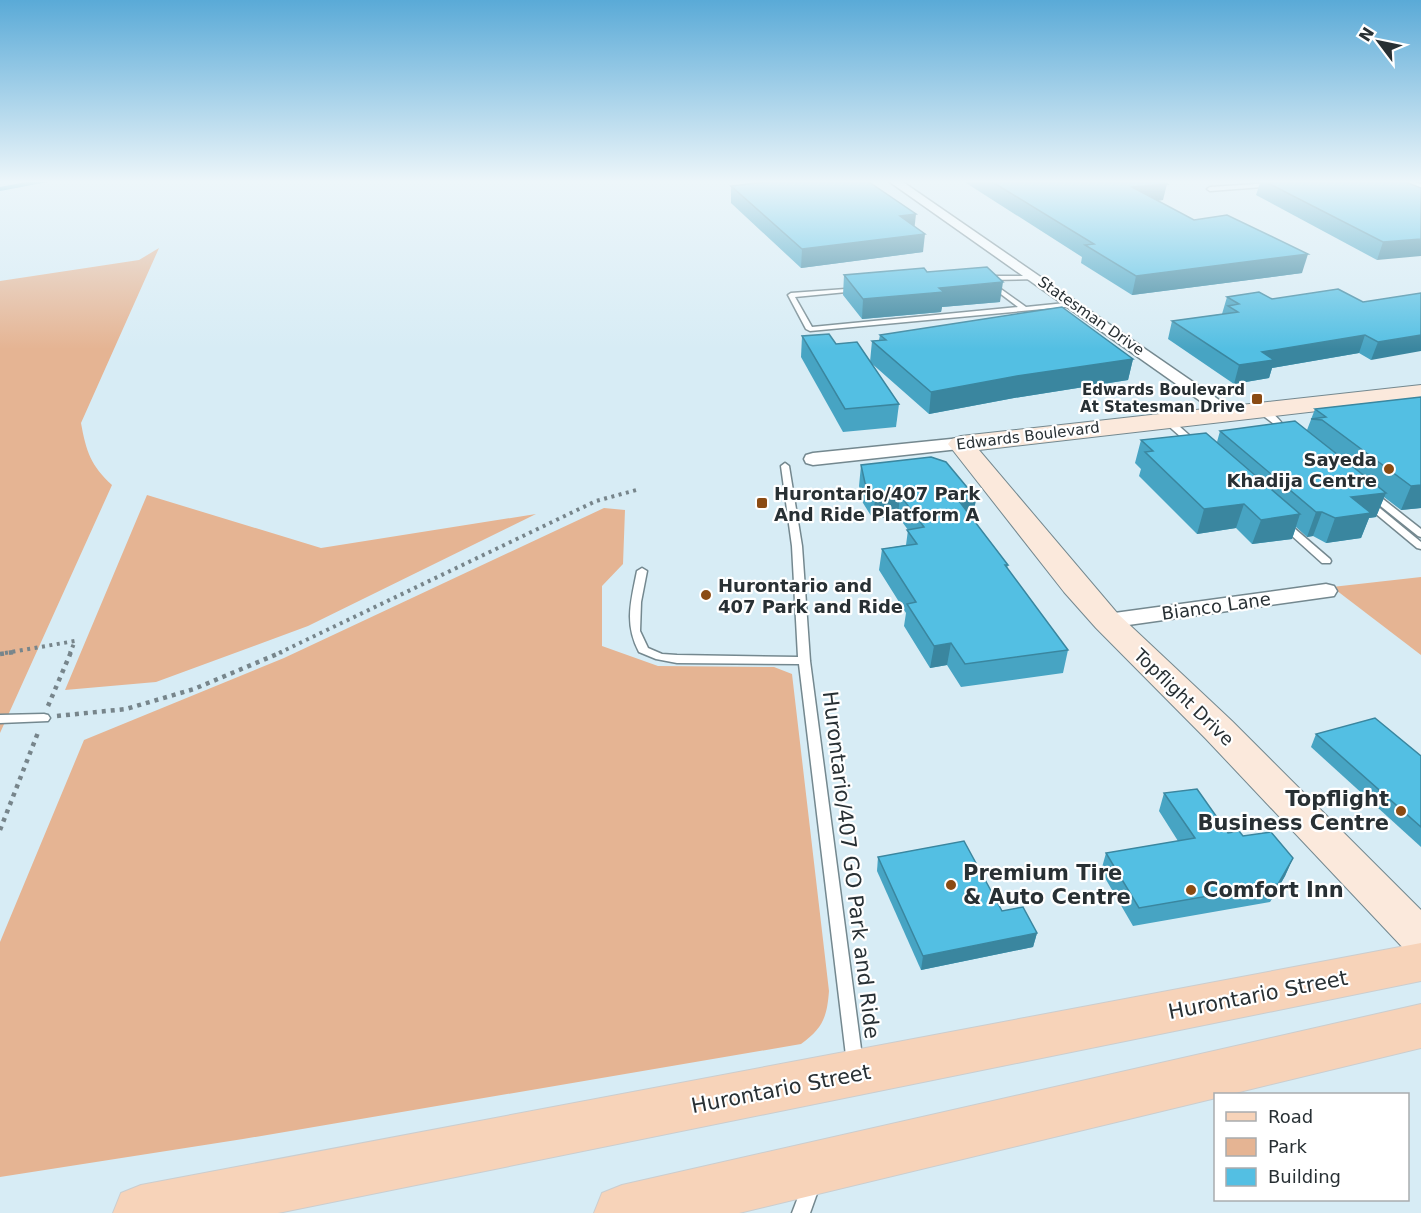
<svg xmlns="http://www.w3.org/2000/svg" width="1421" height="1213" font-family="'DejaVu Sans',sans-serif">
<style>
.green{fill:#e5b493}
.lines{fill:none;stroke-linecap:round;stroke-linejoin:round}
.stream{stroke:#259abd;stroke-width:4}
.lane-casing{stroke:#74888f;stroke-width:3}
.street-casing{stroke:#74888f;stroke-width:3}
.secondary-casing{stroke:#74888f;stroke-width:2}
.primary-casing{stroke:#cbcdce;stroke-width:2}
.path-far1{stroke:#77858b;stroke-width:4;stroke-dasharray:3 4.5;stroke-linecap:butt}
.path{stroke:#77858b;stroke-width:4.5;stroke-dasharray:4 5;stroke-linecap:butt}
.lane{fill:#fff;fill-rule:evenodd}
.street{fill:#fff;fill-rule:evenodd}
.secondary{fill:#fbe9dc;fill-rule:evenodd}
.primary{fill:#f7d3b9;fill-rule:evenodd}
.wall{fill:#47a4c3}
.shaded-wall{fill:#3a869f}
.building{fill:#53bfe3;stroke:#3a869f;stroke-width:1.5}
.poi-dot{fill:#8b4b13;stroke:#fff;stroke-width:2}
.labels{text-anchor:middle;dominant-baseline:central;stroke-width:4.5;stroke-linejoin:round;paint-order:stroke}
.far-street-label{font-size:15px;fill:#283034;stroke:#fff}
.far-poi-label{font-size:15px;font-weight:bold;fill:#283034;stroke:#fff;text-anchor:end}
.poi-label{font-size:18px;font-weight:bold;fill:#283034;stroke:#fff;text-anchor:start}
.street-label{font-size:18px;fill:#283034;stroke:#fff}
.near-poi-label{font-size:21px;font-weight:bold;fill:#283034;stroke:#fff;text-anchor:start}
.near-street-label{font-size:21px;fill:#283034;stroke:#fff}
</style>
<rect width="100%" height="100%" fill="#d7ecf5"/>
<g class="green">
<path d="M 159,248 L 81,423 C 86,451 91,466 112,485 L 0,733 L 0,281 L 139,260 Z"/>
<path d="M 147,495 L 321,548 L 536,514 L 308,626 L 156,682 L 65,690 Z"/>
<path d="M 604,508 L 625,510 L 623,564 L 602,586 L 602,646 L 658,666 L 774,667 L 792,674 L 829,991 C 827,1017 823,1028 801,1044 L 243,1139 L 0,1177 L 0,942 L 84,740 L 284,658 Z"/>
<path d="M 1421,577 L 1421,655 L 1332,587 Z"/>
</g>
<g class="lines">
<path class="stream" d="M 0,189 L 47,180"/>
<g class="lane-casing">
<g id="lane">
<path d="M 1272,183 L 1274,184 L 1274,186 L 1210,191 L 1207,189 L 1210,187 Z"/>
<path d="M 1037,276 L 1039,277 L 1039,279 L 987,280 L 984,278 L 987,276 Z"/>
<path d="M 991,282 L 1026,307 L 1075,302 L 1078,304 L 1075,306 L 810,331 L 806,329 L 788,295 L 791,293 L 859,288 L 860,289 L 857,291 L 795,297 L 812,327 L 1018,307 L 989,285 L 989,283 Z"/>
<path d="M 1257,407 C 1271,407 1283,424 1290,434 L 1289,436 L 1283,436 L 1274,424 L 1257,411 Z"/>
<path d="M 1164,418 L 1170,418 L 1197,442 L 1197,446 L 1191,446 L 1164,422 Z"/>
<path d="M 785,463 L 789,466 L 802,546 L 810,661 L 863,1064 L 861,1069 L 855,1071 L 849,1069 L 847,1064 L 799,664 L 677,663 L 656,659 L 639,652 C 624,624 631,601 637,571 L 642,568 L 647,571 L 641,602 L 640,631 L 648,648 L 662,654 L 677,655 L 798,657 L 792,546 L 781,466 Z"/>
<path d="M 1371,491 L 1374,492 L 1421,529 L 1421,537 L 1418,536 L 1368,496 L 1366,494 L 1368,492 Z"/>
<path d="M 1367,499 L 1370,500 L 1421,542 L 1421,549 L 1417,548 L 1364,504 L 1362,502 L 1364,500 Z"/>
<path d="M 1284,521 L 1287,522 L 1330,559 L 1331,561 L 1330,563 L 1322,563 L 1281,526 L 1279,524 Z"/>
<path d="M 44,714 L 48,715 L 50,718 L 48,721 L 0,723 L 0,715 Z"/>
<path d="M 811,1176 L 817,1179 L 820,1185 L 810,1213 L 792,1213 L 805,1179 Z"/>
</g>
</g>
<g class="street-casing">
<g id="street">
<path d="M 887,180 L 900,180 L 1238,413 L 1235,417 L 1223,417 Z"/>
<path d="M 1394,180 L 1409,180 L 1421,184 L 1421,192 Z"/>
<path d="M 961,438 L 968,440 L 970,444 L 968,448 L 813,465 L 806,463 L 804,459 L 806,455 L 813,453 Z"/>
<path d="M 1326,584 L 1334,586 L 1337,591 L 1334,596 L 1107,628 L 1099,626 L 1096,621 L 1099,616 L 1107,614 Z"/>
</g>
</g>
<g class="secondary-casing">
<path id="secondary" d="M 1421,385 L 1421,399 L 979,450 L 1118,614 L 1232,721 L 1421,910 L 1421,956 L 1406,951 L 1206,739 L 1096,628 L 1064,592 L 948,444 L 952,439 L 961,436 Z"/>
</g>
<g class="primary-casing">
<g id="primary">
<path d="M 1421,943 L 1421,981 L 278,1213 L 113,1213 L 121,1193 L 141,1185 Z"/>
<path d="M 1421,1004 L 1421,1048 L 1231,1094 L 1216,1094 L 1216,1098 L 739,1213 L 594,1213 L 602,1193 L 622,1185 Z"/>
</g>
</g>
<g class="path-far1">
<path d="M 5,653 L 75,641 L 70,653"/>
<path d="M 279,653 L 596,501 L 640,489"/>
</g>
<g class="path">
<path d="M 0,654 L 14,652"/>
<path d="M 48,706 L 71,652"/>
<path d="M 57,716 L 126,709 L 194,689 L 282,652"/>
<path d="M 0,830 L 39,730"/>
</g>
<use href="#lane" class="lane"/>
<use href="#street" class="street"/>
<use href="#secondary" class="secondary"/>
<use href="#primary" class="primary"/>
</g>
<g class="wall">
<path d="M 754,180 L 866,180 L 914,226 L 923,252 L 801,268 L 731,203 L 731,186 L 756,183 Z"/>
<path d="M 948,180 L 1159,180 L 1163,200 L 1157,201 L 1194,220 L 1302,273 L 1132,295 L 1081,263 L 1082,257 L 963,181 L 951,182 Z"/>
<path d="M 1261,180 L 1401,180 L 1421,188 L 1377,260 L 1256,195 Z"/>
<path d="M 927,272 L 1000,302 L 942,307 L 941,312 L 862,319 L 843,295 L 844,275 Z"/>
<path d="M 1421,293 L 1371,360 L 1359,353 L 1272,368 L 1269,378 L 1234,384 L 1168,339 L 1172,321 L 1222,314 L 1227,297 L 1363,302 Z"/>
<path d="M 880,335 L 1133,359 L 1128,380 L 1014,398 L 929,414 L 870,362 L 872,341 L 879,340 Z"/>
<path d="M 802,336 L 836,344 L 899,404 L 896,427 L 843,432 L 801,357 Z"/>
<path d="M 1421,397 L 1421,508 L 1401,510 L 1384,497 L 1376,517 L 1369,518 L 1361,538 L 1326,543 L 1313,536 L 1307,537 L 1296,527 L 1292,539 L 1252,544 L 1236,528 L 1197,534 L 1139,476 L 1141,469 L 1135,463 L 1141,440 L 1217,442 L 1220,431 L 1307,430 L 1315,409 Z"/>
<path d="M 861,465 L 976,498 L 973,519 L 1008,565 L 1007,568 L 1068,650 L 1063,673 L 961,687 L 947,665 L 930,668 L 904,626 L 906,613 L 879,570 L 882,549 L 906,545 L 908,530 L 898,516 L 873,519 L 863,503 L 859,486 Z"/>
<path d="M 1316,734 L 1421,756 L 1421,847 L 1311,747 Z"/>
<path d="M 1164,793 L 1228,833 L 1243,836 L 1293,858 L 1285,876 L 1270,902 L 1133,926 L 1101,871 L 1106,853 L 1178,841 L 1159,811 Z"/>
<path d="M 878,857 L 1002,911 L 1037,933 L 1033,947 L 921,970 L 877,871 Z"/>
</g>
<g class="shaded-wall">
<path d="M 951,180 L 963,180 L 963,181 L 951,182 Z"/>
<path d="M 1167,184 L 1163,200 L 1128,204 L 1132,187 Z"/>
<path d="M 916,214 L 914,232 L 900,216 Z"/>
<path d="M 925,234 L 923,252 L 801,268 L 802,249 Z"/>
<path d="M 1421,239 L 1421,256 L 1377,260 L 1383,242 Z"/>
<path d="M 1308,254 L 1302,273 L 1132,295 L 1136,276 Z"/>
<path d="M 1003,282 L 1000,302 L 942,307 L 941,312 L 862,319 L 863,299 L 939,288 Z"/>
<path d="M 1365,335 L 1359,353 L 1272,368 L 1269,378 L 1234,384 L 1239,365 L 1262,352 Z"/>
<path d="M 1421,335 L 1421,351 L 1371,360 L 1378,342 Z"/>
<path d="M 1133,359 L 1128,380 L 1014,398 L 929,414 L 931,392 L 1017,376 Z"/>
<path d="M 1421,485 L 1421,508 L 1401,510 L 1411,486 Z"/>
<path d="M 1386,493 L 1376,517 L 1369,518 L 1361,538 L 1326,543 L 1335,518 L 1351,497 Z"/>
<path d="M 900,495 L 898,516 L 873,519 L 875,499 Z"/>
<path d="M 976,498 L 973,519 L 959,501 Z"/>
<path d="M 1244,504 L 1236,528 L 1197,534 L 1204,509 Z"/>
<path d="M 1316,512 L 1322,512 L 1313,536 L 1307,537 Z"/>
<path d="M 1300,514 L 1292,539 L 1252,544 L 1261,520 Z"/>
<path d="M 951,643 L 947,665 L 930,668 L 934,646 Z"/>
<path d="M 1293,858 L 1285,876 L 1270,902 L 1278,884 Z"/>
<path d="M 1037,933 L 1033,947 L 921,970 L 923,956 Z"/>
</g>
<g class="building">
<path d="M 765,180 L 866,180 L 916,214 L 900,216 L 925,234 L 802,249 L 731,186 L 767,182 Z"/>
<path d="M 989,180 L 1159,180 L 1167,184 L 1132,187 L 1194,220 L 1227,215 L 1308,254 L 1136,276 L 1085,245 L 1094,244 Z"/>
<path d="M 1262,180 L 1401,180 L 1421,188 L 1421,239 L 1383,242 Z"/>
<path d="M 987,267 L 1003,282 L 939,288 L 944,292 L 863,299 L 844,275 L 924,268 L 927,272 Z"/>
<path d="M 1338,289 L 1363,302 L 1421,293 L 1421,335 L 1378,342 L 1365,335 L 1262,352 L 1274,360 L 1239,365 L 1172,321 L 1238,312 L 1228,306 L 1239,304 L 1227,297 L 1259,292 L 1272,299 Z"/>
<path d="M 1062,307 L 1133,359 L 1017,376 L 931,392 L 872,341 L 886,340 L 880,335 Z"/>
<path d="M 829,334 L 836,344 L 857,342 L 899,404 L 845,409 L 802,336 Z"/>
<path d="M 1421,397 L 1421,485 L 1411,486 L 1322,420 L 1311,419 L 1326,417 L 1315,409 Z"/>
<path d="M 1295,421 L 1386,493 L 1351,497 L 1371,513 L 1335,518 L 1322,512 L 1316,512 L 1220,431 Z"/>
<path d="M 1206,433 L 1300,514 L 1261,520 L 1244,504 L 1204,509 L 1145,452 L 1153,451 L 1141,440 Z"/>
<path d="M 931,457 L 946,462 L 976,498 L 959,501 L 1008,565 L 1005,565 L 1068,650 L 965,664 L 951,643 L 934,646 L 907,604 L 916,602 L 882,549 L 917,544 L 907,530 L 924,527 L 900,495 L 875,499 L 865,483 L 861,465 Z"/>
<path d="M 1375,718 L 1421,756 L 1421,827 L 1316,734 Z"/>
<path d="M 1197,789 L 1228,833 L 1239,831 L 1243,836 L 1271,832 L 1293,858 L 1278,884 L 1139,908 L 1106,853 L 1195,838 L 1164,793 Z"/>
<path d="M 964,841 L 1002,911 L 1023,907 L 1037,933 L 923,956 L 878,857 Z"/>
</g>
<linearGradient id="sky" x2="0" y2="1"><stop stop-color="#5aaad7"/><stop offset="0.52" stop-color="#edf6fa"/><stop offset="1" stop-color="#edf6fa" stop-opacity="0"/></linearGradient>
<rect width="1421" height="349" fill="url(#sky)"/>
<g class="poi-dot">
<rect x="1251" y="393" width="12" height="12" rx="3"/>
<circle cx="1389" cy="469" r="6"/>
<rect x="756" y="497" width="12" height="12" rx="3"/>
<circle cx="706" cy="595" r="6"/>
<circle cx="1401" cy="811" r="6"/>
<circle cx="951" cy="885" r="6"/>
<circle cx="1191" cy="890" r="6"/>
</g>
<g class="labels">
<g class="far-street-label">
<text transform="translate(1091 316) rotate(35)">Statesman Drive</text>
<text transform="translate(1028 436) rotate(-7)">Edwards Boulevard</text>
</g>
<g class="far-poi-label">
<text x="1245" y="390">Edwards Boulevard<tspan x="1245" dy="17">At Statesman Drive</tspan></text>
</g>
<g class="poi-label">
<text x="1377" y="459" text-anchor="end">Sayeda<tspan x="1377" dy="21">Khadija Centre</tspan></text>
<text x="774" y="493">Hurontario/407 Park<tspan x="774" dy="21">And Ride Platform A</tspan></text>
<text x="718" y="585">Hurontario and<tspan x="718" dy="21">407 Park and Ride</tspan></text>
</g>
<g class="street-label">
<text transform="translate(1216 606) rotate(-8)">Bianco Lane</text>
<text transform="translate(1184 697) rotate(44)">Topflight Drive</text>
</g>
<g class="near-poi-label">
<text x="1389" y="799" text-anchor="end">Topflight<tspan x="1389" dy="24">Business Centre</tspan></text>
<text x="963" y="873">Premium Tire<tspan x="963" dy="24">&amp; Auto Centre</tspan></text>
<text x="1203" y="890">Comfort Inn</text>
</g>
<g class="near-street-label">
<text transform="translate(851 865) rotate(83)">Hurontario/407 GO Park and Ride</text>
<text transform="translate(1258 995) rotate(-11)">Hurontario Street</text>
<text transform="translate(781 1089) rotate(-11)">Hurontario Street</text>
</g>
</g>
<rect x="1214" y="1093" width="195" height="108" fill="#ffffff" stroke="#a9acae" stroke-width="1.5"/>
<rect x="1226" y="1112" width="30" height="9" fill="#f7d3b9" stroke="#a9acae" stroke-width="1.5"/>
<text x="1268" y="1123" font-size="18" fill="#283034">Road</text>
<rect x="1226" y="1138" width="30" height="18" fill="#e5b493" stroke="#a9acae" stroke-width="1.5"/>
<text x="1268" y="1153" font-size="18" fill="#283034">Park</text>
<rect x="1226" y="1168" width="30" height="18" fill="#53bfe3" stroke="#a9acae" stroke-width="1.5"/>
<text x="1268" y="1183" font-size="18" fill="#283034">Building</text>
<g transform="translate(1379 42) rotate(302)" stroke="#ffffff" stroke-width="4.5" paint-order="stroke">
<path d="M0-4.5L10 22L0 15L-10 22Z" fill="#283034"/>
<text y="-9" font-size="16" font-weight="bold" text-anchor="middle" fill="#283034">N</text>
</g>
</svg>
